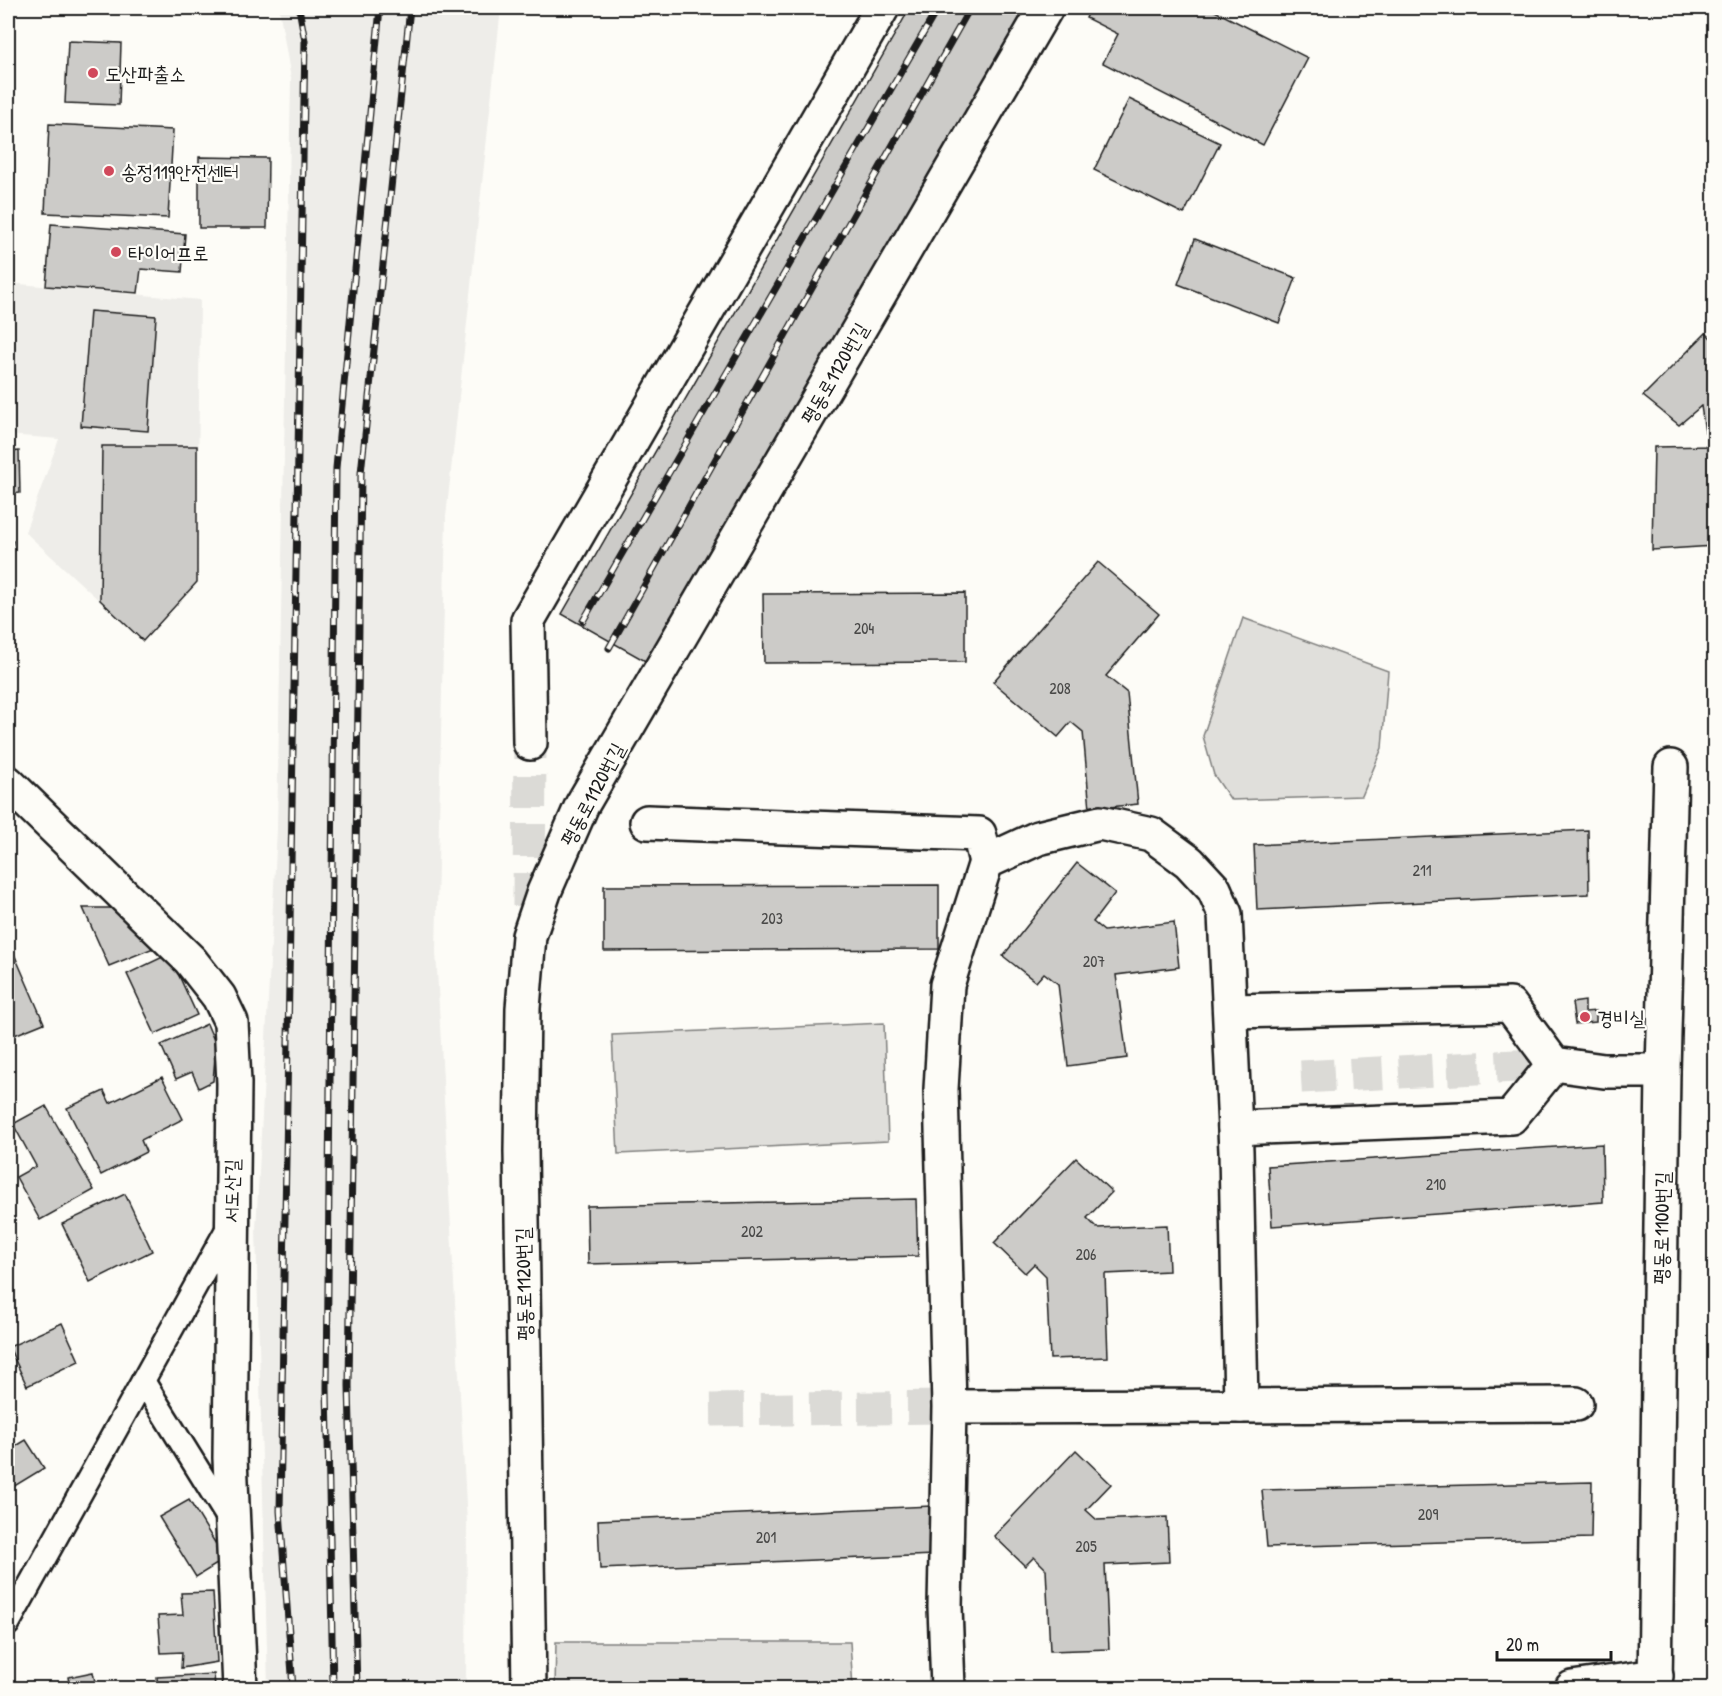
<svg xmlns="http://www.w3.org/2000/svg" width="1722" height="1696" font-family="'Patrick Hand','Poor Story',sans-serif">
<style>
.built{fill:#eeede9}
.green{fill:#e0dfdb;stroke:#7e7e7c;stroke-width:1.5}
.building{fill:#cccbc8;stroke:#1c1c1c;stroke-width:1.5}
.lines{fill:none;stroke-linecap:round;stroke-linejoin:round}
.street-tunnel{stroke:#dbdad6;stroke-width:33;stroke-dasharray:33 16;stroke-linecap:butt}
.lane-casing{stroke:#1c1c1c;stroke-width:27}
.street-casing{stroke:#1c1c1c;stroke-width:38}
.lane{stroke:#fdfcf7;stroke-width:22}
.street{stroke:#fdfcf7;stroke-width:33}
.rail-casing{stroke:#1c1c1c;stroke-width:7}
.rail{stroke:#fdfcf7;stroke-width:4.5;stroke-dasharray:14;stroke-linecap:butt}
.poi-dot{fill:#d1495b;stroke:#fdfcf7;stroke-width:2}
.labels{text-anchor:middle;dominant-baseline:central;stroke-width:4.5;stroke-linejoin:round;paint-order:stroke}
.number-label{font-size:16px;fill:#484847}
.poi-label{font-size:20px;fill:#1c1c1c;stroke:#fdfcf7;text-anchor:start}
.street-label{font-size:20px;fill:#1c1c1c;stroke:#fdfcf7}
</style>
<rect width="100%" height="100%" fill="#fdfcf7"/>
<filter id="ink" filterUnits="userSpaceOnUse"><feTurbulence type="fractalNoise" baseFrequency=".0167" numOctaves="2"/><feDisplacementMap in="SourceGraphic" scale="12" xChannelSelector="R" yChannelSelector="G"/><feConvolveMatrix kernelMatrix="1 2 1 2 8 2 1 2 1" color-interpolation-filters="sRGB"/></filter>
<g filter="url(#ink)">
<g class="built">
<path d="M 279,8 L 501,8 L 446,517 L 436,951 L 467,1523 L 466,1688 L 268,1688 L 256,1229 L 277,829 L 291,79 Z"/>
<path d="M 8,283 L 200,300 L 197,582 L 143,641 L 25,532 L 59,439 L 8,435 Z"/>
</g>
<g class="green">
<path d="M 1243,618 L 1388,671 L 1382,748 L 1362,796 L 1231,800 L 1214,775 L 1203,736 Z"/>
<path d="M 884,1023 L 888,1141 L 618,1154 L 612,1035 Z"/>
<path d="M 556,1642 L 850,1642 L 853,1688 L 555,1688 Z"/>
</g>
<g class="building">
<path d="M 910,8 L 1036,8 L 656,667 L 562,614 Z"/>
<path d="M 1091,8 L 1209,8 L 1308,58 L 1263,145 L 1103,63 L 1118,34 L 1086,18 Z"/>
<path d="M 68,41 L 121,43 L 119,105 L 65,103 Z"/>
<path d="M 1129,99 L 1220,143 L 1184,214 L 1094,170 Z"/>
<path d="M 49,124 L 173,130 L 168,218 L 45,213 Z"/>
<path d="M 199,157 L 268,158 L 267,228 L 199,228 Z"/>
<path d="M 51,224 L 185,234 L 182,272 L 141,269 L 138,293 L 46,286 Z"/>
<path d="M 1195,239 L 1296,278 L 1279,323 L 1178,284 Z"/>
<path d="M 90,311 L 156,316 L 148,431 L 81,426 Z"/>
<path d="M 1706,333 L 1714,341 L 1714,431 L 1705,432 L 1701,406 L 1679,425 L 1643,396 Z"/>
<path d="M 102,446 L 197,446 L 197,582 L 143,641 L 100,600 Z"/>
<path d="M 1714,446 L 1714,546 L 1652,550 L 1654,447 Z"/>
<path d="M 19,451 L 20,493 L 8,494 L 8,452 Z"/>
<path d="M 8,540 L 13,541 L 8,573 Z"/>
<path d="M 1098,562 L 1159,614 L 1106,676 L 1127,693 L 1138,804 L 1090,809 L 1083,732 L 1071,722 L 1058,737 L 993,682 Z"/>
<path d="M 965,593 L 965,662 L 764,663 L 763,594 Z"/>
<path d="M 1588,830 L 1589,894 L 1257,910 L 1254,845 Z"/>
<path d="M 1077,863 L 1115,893 L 1093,922 L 1104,931 L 1174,922 L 1179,967 L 1116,975 L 1127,1058 L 1068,1066 L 1058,984 L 1044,973 L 1036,982 L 1003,956 Z"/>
<path d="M 939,885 L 939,949 L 604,951 L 604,886 Z"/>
<path d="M 83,908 L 124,908 L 156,947 L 109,966 Z"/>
<path d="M 8,940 L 44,1023 L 12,1036 L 8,1025 Z"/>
<path d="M 169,954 L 197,1015 L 155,1034 L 127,974 Z"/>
<path d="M 1585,1001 L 1585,1012 L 1596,1011 L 1596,1022 L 1575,1024 L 1572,1003 Z"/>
<path d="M 207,1024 L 216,1045 L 213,1081 L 199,1088 L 192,1072 L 176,1079 L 161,1045 Z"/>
<path d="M 162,1077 L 183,1119 L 141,1140 L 146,1152 L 101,1175 L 67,1108 L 104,1091 L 110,1103 Z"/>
<path d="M 46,1106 L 94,1190 L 40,1220 L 16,1177 L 36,1166 L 13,1124 Z"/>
<path d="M 1602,1144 L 1603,1202 L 1272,1226 L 1268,1166 Z"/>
<path d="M 1076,1158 L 1112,1192 L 1087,1218 L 1097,1228 L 1167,1225 L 1169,1271 L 1105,1274 L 1108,1357 L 1050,1359 L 1046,1276 L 1034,1264 L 1025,1273 L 994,1243 Z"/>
<path d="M 125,1194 L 152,1251 L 90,1282 L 62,1224 Z"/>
<path d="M 916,1199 L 918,1256 L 588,1264 L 587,1206 Z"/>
<path d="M 62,1323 L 79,1361 L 27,1386 L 9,1347 Z"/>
<path d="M 26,1440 L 44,1468 L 8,1490 L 8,1451 Z"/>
<path d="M 1076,1450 L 1111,1484 L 1086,1510 L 1097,1520 L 1167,1517 L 1169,1562 L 1105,1565 L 1109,1649 L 1050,1651 L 1046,1569 L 1034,1557 L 1025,1566 L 994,1536 Z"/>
<path d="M 1592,1482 L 1591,1538 L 1267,1547 L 1262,1490 Z"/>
<path d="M 189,1500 L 225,1559 L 196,1577 L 159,1517 Z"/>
<path d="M 932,1506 L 934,1555 L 600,1569 L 598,1520 Z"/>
<path d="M 213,1592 L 217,1662 L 181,1668 L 182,1652 L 161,1653 L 158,1616 L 183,1615 L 181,1593 Z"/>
<path d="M 93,1672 L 96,1687 L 102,1688 L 70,1688 L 68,1677 Z"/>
<path d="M 214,1674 L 215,1688 L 158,1688 L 157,1677 Z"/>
<path d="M 927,1685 L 927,1688 L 896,1688 L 896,1687 Z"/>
</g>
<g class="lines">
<g class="street-tunnel">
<path d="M 529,906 L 530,743"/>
<path d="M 1301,1077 L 1554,1064"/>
<path d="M 711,1410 L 949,1407"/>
</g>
<g class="lane-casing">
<g id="lane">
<path d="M 143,1381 L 230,1521"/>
<path d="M 8,1624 L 230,1224"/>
</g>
</g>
<g class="street-casing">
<g id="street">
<path d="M 530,743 L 528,620 L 882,8"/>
<path d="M 8,783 L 190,960 L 219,997 L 231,1022 L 234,1083 L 230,1458 L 240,1688"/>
<path d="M 647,822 L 979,834 L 986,862"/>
<path d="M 1231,1011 L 1510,1005 L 1554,1064 L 1604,1071 L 1663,1071"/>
<path d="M 1235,1128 L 1511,1117 L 1554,1064"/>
<path d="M 1241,1406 L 1576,1404"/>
<path d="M 529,1688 L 521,1151 L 523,1008 L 529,936 L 544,892 L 582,805 L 1046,8"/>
<path d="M 948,1688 L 945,1607 L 949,1407 L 941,1089 L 947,985 L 986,862 L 1038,838 L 1100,823 L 1151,834 L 1189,862 L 1214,889 L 1225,914 L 1236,1151 L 1241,1406 L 949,1407"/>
<path d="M 1572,1688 L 1656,1676"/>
<path d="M 1655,1688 L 1663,1071 L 1671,767"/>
</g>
</g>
<use href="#lane" class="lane"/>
<use href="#street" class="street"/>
<g class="rail-casing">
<g id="rail">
<path d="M 583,621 L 938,8"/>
<path d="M 609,648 L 970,8"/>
<path d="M 293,1688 L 280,1511 L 305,41 L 299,8"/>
<path d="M 333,1688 L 327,1388 L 336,468 L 380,8"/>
<path d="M 357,1688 L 349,1386 L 361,473 L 410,8"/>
</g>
</g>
<use href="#rail" class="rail"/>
</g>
</g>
<g class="poi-dot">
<circle cx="93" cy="73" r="6"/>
<circle cx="109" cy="171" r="6"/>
<circle cx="116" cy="252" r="6"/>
<circle cx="1585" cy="1017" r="6"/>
</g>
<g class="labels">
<g class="number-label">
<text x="864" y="628">204</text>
<text x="1060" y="688">208</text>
<text x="1422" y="870">211</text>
<text x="772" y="918">203</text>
<text x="1094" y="961">207</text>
<text x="1436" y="1184">210</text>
<text x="752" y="1231">202</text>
<text x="1086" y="1254">206</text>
<text x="1428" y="1514">209</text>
<text x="766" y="1537">201</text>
<text x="1086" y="1546">205</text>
</g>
<g class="poi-label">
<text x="105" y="73">도산파출소</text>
<text x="121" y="171">송정119안전센터</text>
<text x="128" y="252">타이어프로</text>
<text x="1597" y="1017">경비실</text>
</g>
<g class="street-label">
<text transform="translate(834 373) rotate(-60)">평동로1120번길</text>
<text transform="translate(592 794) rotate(-62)">평동로1120번길</text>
<text transform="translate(231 1191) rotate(-89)">서도산길</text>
<text transform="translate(1661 1228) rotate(-89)">평동로1100번길</text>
<text transform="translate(523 1284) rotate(-91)">평동로1120번길</text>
</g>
</g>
<rect width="1722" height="1696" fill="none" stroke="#fdfcf7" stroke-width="30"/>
<rect x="15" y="15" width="1692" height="1666" fill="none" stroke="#1c1c1c" stroke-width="2" filter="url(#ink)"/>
<path d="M1497 1651v9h114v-9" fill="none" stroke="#1c1c1c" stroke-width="3"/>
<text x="1506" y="1651" font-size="18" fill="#1c1c1c" stroke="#fdfcf7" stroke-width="4.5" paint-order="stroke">20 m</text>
</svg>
